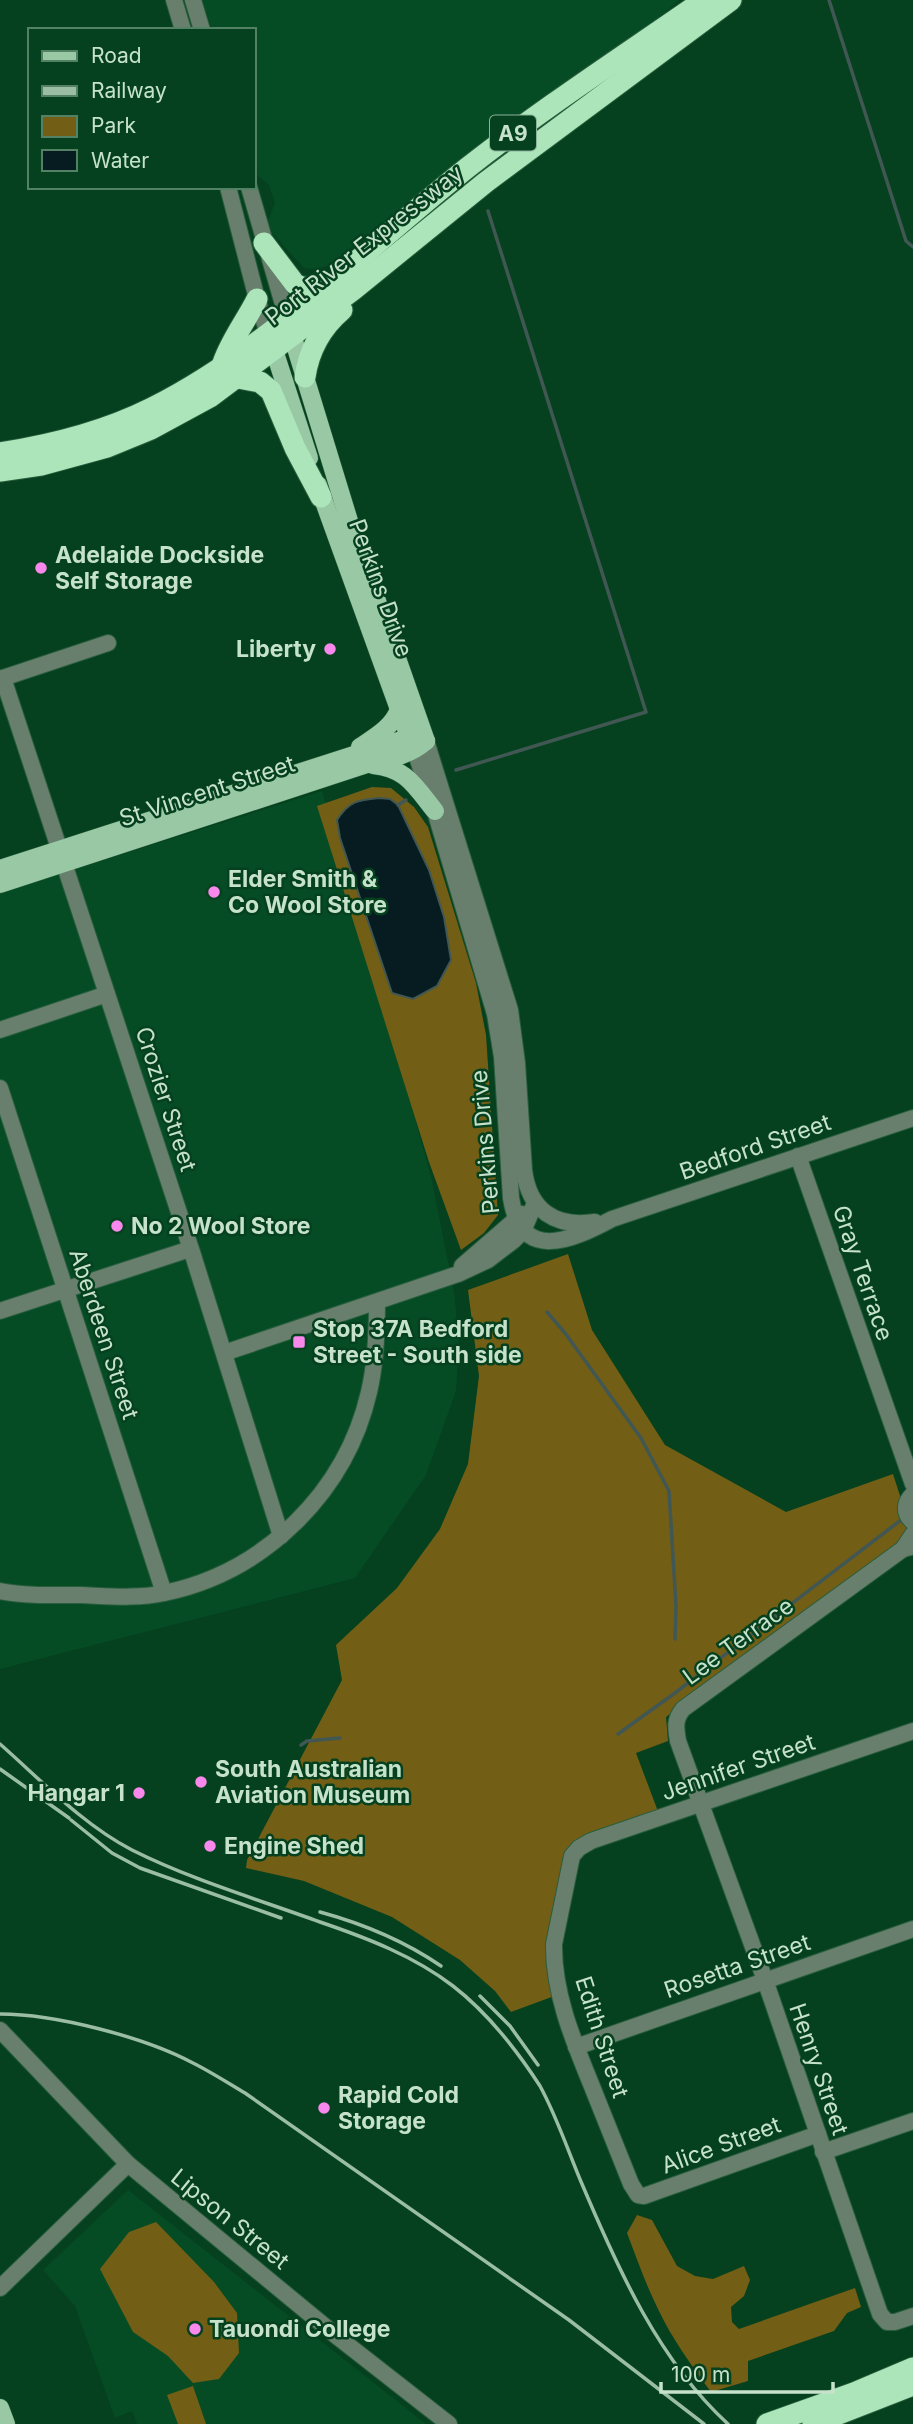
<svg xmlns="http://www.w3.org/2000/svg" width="913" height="2424" font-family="Inter,sans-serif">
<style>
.built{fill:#054c24}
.green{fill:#735e16}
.water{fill:#061c20;stroke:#405753;stroke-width:2}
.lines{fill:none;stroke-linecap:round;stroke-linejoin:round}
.stream{stroke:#405753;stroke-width:3.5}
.minor-casing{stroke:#285e3d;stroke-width:18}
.major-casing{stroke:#285e3d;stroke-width:19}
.highway-casing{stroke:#285e3d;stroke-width:23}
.minor{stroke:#687f6d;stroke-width:16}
.major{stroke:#99c8a4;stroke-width:18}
.highway{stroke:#abe5b9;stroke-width:21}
.rail{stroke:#9abda4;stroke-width:3.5}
.poi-dot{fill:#f888eb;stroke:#05411e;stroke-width:2.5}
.labels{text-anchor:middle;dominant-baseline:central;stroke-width:5;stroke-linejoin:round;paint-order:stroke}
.shield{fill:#05411e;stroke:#8cb297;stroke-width:2}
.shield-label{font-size:21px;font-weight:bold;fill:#c6e2cb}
.street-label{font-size:23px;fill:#c6e2cb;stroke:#05411e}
.poi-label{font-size:23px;font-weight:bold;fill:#c6e2cb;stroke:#05411e;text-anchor:start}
</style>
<rect width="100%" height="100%" fill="#05411e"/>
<g class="built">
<path d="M 202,0 L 679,0 L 643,32 L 327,266 L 315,269 L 304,268 L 272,233 L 268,221 L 275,203 L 269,185 L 257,175 L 254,164 L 254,30 L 212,30 Z"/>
<path d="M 322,791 L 431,1176 L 454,1292 L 459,1341 L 456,1391 L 426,1475 L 355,1578 L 0,1669 L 0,893 Z"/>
<path d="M 128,2190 L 336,2353 L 426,2424 L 137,2424 L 132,2411 L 115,2418 L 75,2306 L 43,2270 Z"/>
</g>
<g class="green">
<path d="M 372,787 L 391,788 L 414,807 L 428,827 L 476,983 L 486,1035 L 498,1215 L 484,1233 L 461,1250 L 429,1162 L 317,806 Z"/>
<path d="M 568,1254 L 592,1330 L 665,1445 L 786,1512 L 893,1474 L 912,1533 L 666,1717 L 668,1741 L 636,1753 L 659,1814 L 579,1840 L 574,1842 L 568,1849 L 557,1995 L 511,2012 L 495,1991 L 460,1960 L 392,1917 L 304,1881 L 246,1868 L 247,1860 L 342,1680 L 336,1645 L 397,1588 L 440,1529 L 468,1464 L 479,1376 L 468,1290 Z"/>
<path d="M 637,2215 L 652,2220 L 677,2266 L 695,2276 L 713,2279 L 744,2266 L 750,2280 L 744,2296 L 731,2307 L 732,2322 L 739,2329 L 855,2288 L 861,2307 L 847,2313 L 834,2331 L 748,2361 L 748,2381 L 711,2392 C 692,2366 672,2339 658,2309 C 646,2285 637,2259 627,2233 Z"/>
<path d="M 156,2222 L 214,2282 L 237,2313 L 239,2353 L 219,2379 L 193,2383 L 168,2356 L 133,2332 L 100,2269 L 129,2232 Z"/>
<path d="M 193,2386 L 206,2424 L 178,2424 L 167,2395 Z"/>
</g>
<path class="water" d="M 379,798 L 390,799 L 398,805 L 429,870 L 444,917 L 451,960 L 437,986 L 413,999 L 392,993 L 340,838 L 337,820 C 349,801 358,800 379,798 Z"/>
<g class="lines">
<g class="stream">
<path d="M 829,0 L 906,241 L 913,247"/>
<path d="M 456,770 L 646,712 L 488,211"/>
<path d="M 398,805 L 406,800"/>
<path d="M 547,1312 L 565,1333 L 641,1438 L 669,1491 L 676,1606 L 675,1639"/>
<path d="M 618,1734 L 675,1693 L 901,1520"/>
<path d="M 301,1745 L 307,1741 L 340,1738"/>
</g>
<g class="minor-casing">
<g id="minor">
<path d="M 174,0 L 183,30"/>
<path d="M 193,0 L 202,30"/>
<path d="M 228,187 L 257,299 L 271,343"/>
<path d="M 249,187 L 287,318"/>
<path d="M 3,678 L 192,1252 L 281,1536"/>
<path d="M 0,679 L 108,643"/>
<path d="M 426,741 L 510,1010 L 517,1063 L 524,1170 C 529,1211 556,1228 595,1222"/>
<path d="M 415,751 L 435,811 L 495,1014 L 502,1057 L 511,1198 C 521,1263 571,1241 612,1219 L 913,1118"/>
<path d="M 0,1030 L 107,994"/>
<path d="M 0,1088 L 164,1593"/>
<path d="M 798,1156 L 913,1484"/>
<path d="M 462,1266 L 522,1214"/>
<path d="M 0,1311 L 190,1249"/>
<path d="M 224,1353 L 458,1274 L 488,1260 L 513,1241 L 523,1231 L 535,1203"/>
<path d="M 913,1494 C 904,1503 903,1513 913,1522"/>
<path d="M 911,1547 L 903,1549 L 913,1534"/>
<path d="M 903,1549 L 683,1709 C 674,1720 676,1728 678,1741 L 765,1980 L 880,2314 L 887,2322 L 895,2322 L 913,2316"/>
<path d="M 0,1591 C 26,1596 53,1595 80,1595 C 108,1596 137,1599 164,1593 C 265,1572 346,1492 369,1392 C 376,1363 377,1331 377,1302"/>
<path d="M 0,2030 L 128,2164 L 339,2338 L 449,2424"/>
<path d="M 576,2047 L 913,1929"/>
<path d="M 818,2134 L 644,2196 L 638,2195 L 631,2184 C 618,2151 604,2117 591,2084 C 573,2040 553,1992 554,1944 L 572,1856 L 579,1848 L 591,1841 L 913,1731"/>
<path d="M 823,2152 L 913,2121"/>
<path d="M 0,2288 L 128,2164"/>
</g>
</g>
<g class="major-casing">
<g id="major">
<path d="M 289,325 L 349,521 L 426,741"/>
<path d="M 274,350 L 309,458"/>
<path d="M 318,485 L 413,748"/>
<path d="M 360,747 C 375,737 393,727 399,709"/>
<path d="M 373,765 C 406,768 415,786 435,811"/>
<path d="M 0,869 L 391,743 L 410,738 L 426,741"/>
<path d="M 0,884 L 367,764 C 389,759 409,756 426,741"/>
<path d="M 0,2408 L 6,2424"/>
</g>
</g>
<g class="highway-casing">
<g id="highway">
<path d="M 264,243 L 295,284 L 304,288 L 327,282"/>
<path d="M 223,363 C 231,340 246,321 257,299"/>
<path d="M 305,377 C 309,350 322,327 342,310"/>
<path d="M 238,378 L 260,382 L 271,391 L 295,448 L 321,497"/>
<path d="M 0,453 C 52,445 104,432 152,408 C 268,350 365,249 467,168 C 543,108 625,55 704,0"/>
<path d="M 0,471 L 41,465 L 107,447 L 151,429 L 210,397 L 353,290 L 486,182 L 731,0"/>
<path d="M 767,2424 L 854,2393 L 913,2368"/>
<path d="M 813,2424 L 913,2385"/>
</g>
</g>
<use href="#minor" class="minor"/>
<use href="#major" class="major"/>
<use href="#highway" class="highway"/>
<g class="rail">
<path d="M 0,1744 C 42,1781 82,1824 132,1850 C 192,1880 257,1899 320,1922 C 367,1938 414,1956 453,1986 C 488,2013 516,2049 540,2086 C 557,2117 568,2151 582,2184 C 618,2269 659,2361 728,2424"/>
<path d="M 0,1769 L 69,1818"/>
<path d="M 71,1820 L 112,1853 L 140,1868 L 281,1918"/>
<path d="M 320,1912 C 364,1924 403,1940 441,1966"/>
<path d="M 480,1996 L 510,2026 L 538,2065"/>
<path d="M 0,2014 C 55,2014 144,2037 193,2063 C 211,2072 228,2083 245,2093 L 569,2320 L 704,2424"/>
</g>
</g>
<g class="poi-dot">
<circle cx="41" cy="568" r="7"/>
<circle cx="330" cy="649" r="7"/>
<circle cx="214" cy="892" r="7"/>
<circle cx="117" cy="1226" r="7"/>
<rect x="292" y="1335" width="14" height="14" rx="3.5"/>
<circle cx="201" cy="1782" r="7"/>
<circle cx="139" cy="1793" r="7"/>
<circle cx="210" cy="1846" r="7"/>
<circle cx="324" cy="2108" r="7"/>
<circle cx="195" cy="2329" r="7"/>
</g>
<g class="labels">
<rect class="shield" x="490" y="115.5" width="46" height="35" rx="5"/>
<g class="shield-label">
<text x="513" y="133">A9</text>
</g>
<g class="street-label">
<text transform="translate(364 245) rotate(-38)">Port River Expressway</text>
<text transform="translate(381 588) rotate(70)">Perkins Drive</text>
<text transform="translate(207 791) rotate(-18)">St Vincent Street</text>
<text transform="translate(166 1099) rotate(72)">Crozier Street</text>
<text transform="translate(485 1142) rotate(-95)">Perkins Drive</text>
<text transform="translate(755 1147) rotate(-19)">Bedford Street</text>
<text transform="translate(863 1273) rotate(71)">Gray Terrace</text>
<text transform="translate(104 1334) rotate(72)">Aberdeen Street</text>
<text transform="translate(738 1641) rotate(-36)">Lee Terrace</text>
<text transform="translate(738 1767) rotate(-19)">Jennifer Street</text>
<text transform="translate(737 1966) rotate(-19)">Rosetta Street</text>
<text transform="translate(602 2037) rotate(72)">Edith Street</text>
<text transform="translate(819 2069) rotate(71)">Henry Street</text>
<text transform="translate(721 2145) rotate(-20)">Alice Street</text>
<text transform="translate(230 2219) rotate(39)">Lipson Street</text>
</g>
<g class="poi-label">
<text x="55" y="555">Adelaide Dockside<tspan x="55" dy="26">Self Storage</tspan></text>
<text x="316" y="649" text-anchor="end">Liberty</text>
<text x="228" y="879">Elder Smith &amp;<tspan x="228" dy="26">Co Wool Store</tspan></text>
<text x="131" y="1226">No 2 Wool Store</text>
<text x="313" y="1329">Stop 37A Bedford<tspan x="313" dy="26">Street - South side</tspan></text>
<text x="215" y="1769">South Australian<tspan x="215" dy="26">Aviation Museum</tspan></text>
<text x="125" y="1793" text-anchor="end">Hangar 1</text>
<text x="224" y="1846">Engine Shed</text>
<text x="338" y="2095">Rapid Cold<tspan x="338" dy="26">Storage</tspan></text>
<text x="209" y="2329">Tauondi College</text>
</g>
</g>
<rect x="28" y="28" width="228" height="161" fill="#05411e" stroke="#528163" stroke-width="2"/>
<rect x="42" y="51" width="35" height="10" fill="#99c8a4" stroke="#528163" stroke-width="2"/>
<text x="91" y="63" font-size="21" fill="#c6e2cb">Road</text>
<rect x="42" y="86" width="35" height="10" fill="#9abda4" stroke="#528163" stroke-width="2"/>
<text x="91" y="98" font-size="21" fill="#c6e2cb">Railway</text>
<rect x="42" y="116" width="35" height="21" fill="#735e16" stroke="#528163" stroke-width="2"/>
<text x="91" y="133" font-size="21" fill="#c6e2cb">Park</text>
<rect x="42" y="150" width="35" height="21" fill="#061c20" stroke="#528163" stroke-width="2"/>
<text x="91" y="168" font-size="21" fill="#c6e2cb">Water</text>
<path d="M661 2382v10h172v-10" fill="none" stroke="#c6e2cb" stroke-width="3.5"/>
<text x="671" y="2382" font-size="21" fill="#c6e2cb" stroke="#05411e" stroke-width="5" paint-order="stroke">100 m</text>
</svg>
